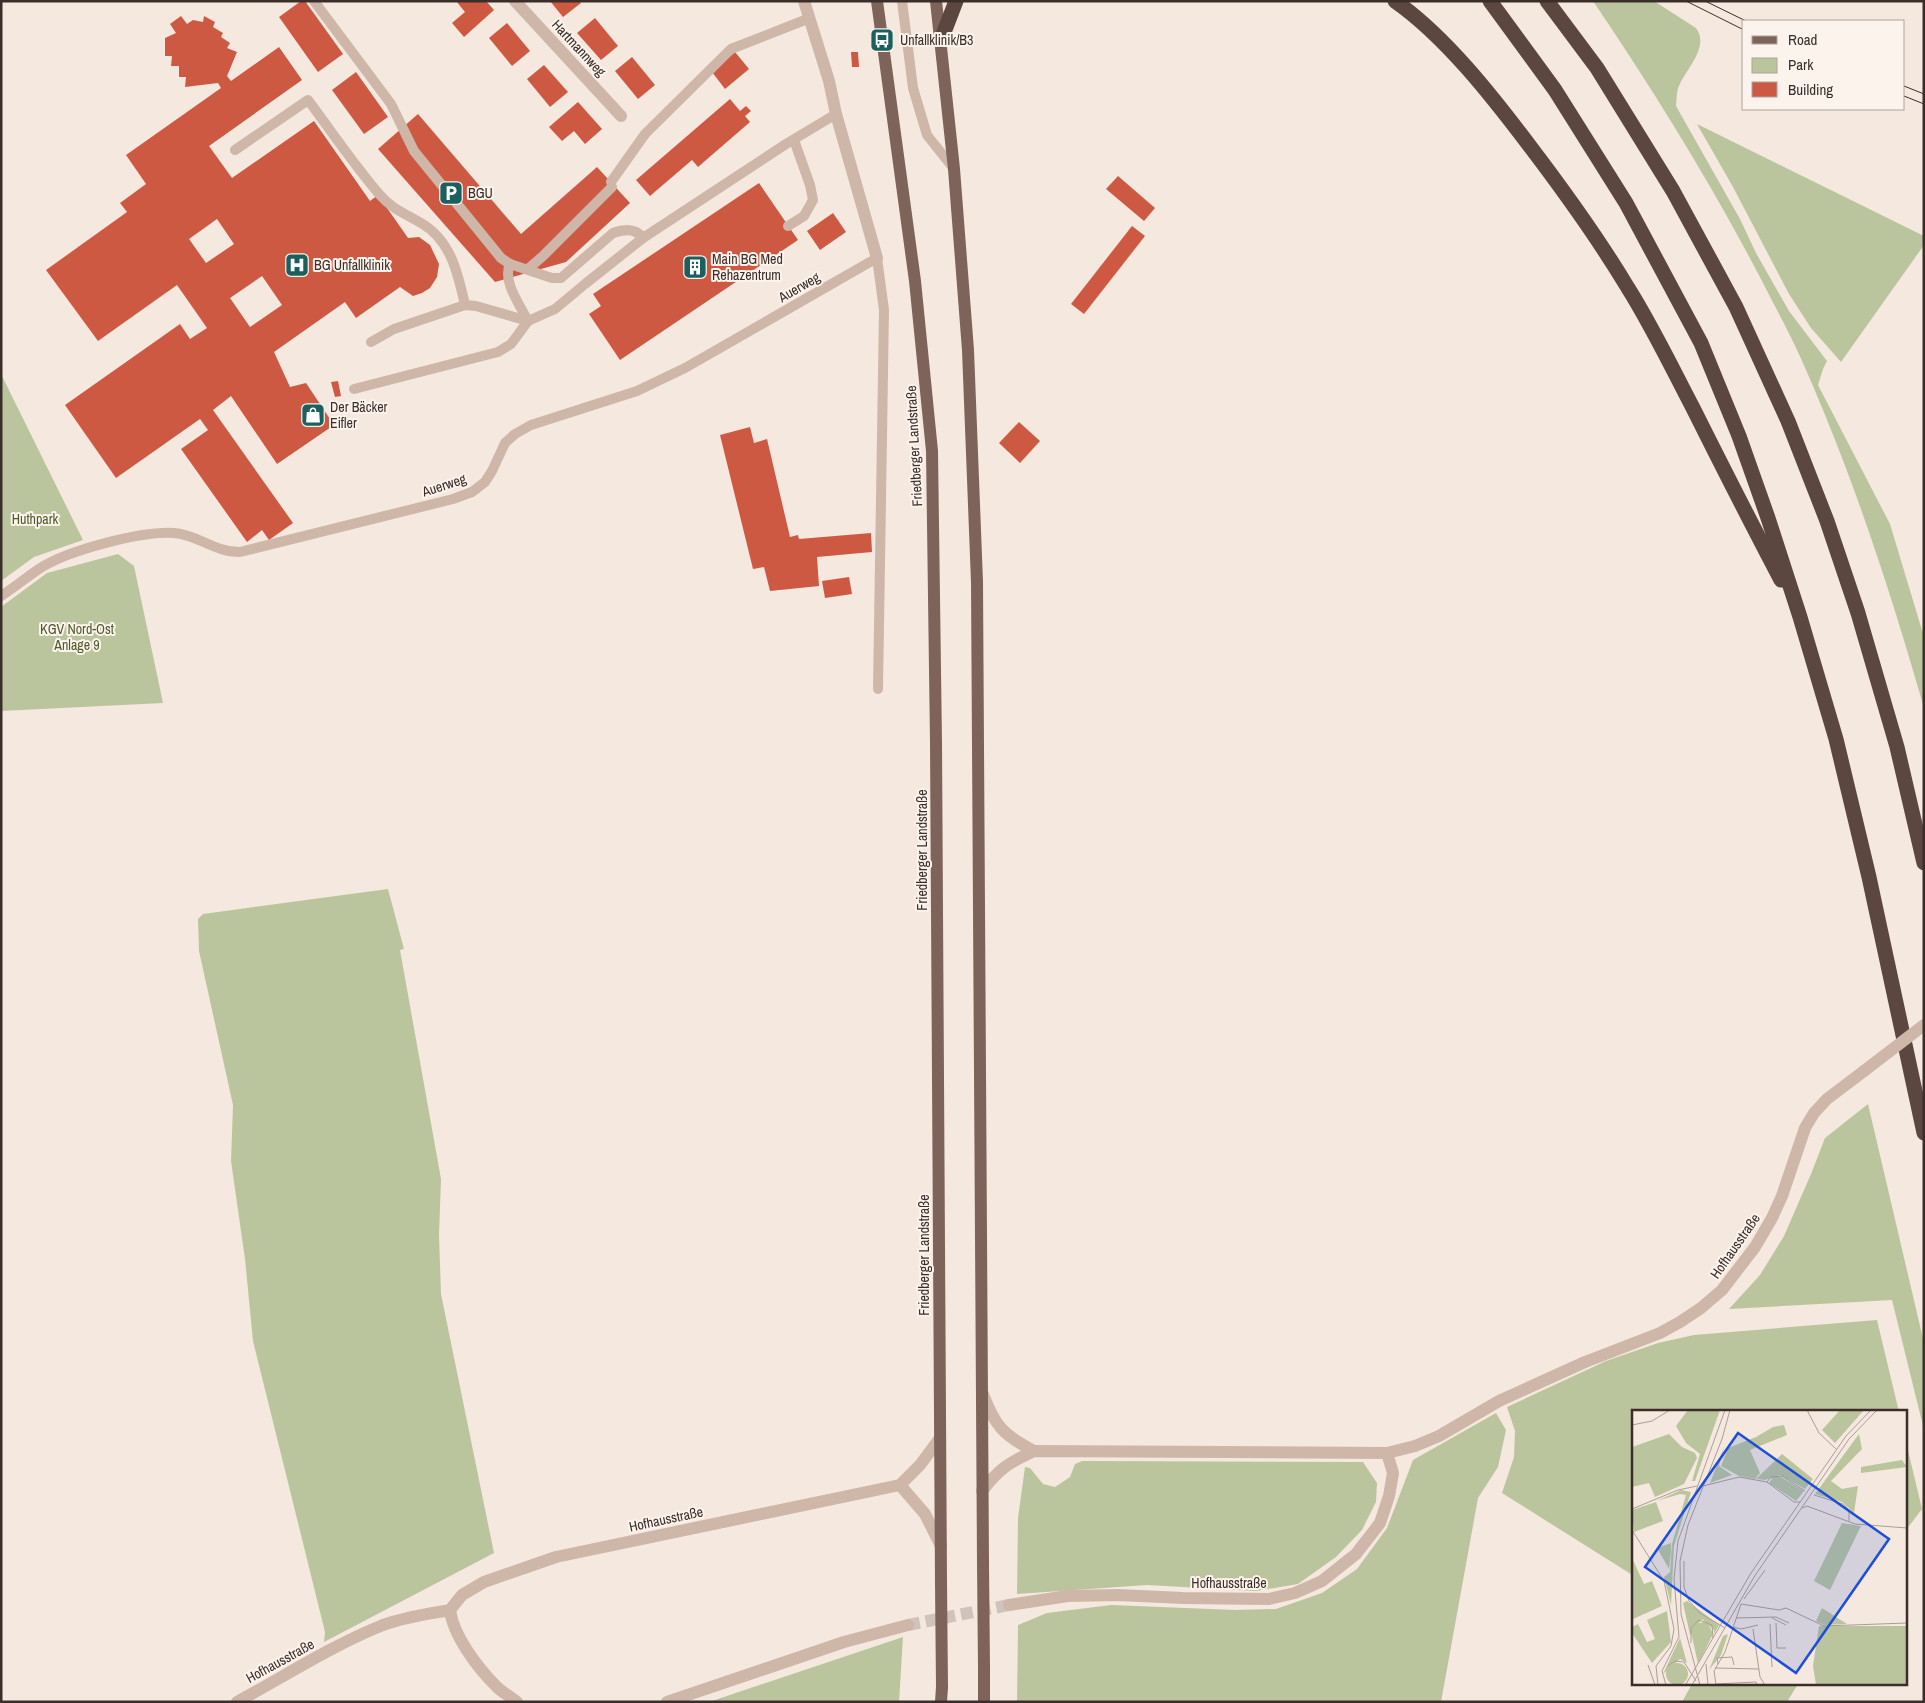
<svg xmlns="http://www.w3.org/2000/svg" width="1925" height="1703" font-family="'Archivo Narrow',sans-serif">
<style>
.green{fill:#bbc59d}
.building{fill:#ce5943;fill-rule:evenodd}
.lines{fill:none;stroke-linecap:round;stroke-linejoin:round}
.street-tunnel{stroke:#d0c3bb;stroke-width:12;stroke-dasharray:12 6;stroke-linecap:butt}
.lane{stroke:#ceb7a9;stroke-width:10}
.street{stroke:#ceb7a9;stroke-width:12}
.primary{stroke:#7e635a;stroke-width:12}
.highway{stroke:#5c4640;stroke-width:15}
.tram{stroke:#3b2e2a;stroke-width:1}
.street-bridge{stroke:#ceb7a9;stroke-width:12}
.primary-bridge{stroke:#7e635a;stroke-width:12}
.labels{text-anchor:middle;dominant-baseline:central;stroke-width:4;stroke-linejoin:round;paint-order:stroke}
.poi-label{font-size:14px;fill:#3b2e2a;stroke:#fbf3ec;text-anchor:start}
.street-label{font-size:14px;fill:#3b2e2a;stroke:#fbf3ec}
.park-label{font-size:14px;fill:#4e5b2b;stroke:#fbf3ec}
.inset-road{fill:none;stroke:#ab9e97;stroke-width:1}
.view{fill:#1d4ed8;fill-opacity:0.15;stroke:#1d4ed8;stroke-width:2.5}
.inset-edge{fill:none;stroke:#3b2e2a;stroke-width:2.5}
</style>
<rect width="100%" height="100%" fill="#f5e8df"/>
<g class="green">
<path d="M 1593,1 L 1654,1 L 1696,28 C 1710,47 1686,69 1679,86 C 1676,92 1677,100 1676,106 L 1740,219 L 1756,253 L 1789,311 L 1827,361 L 1823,369 L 1818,385 L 1890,524 L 1924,637 L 1924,708 C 1889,586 1850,467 1798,352 C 1787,328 1774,305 1762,281 C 1712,185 1654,91 1593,1 Z"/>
<path d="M 1697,124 L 1924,236 L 1924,245 L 1841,362 L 1811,328 L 1789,294 L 1733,187 Z"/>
<path d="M 1,374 L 83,540 L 34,557 L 1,581 Z"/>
<path d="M 118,554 L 134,566 L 163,703 L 1,711 L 1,607 L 47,573 Z"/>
<path d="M 388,889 L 404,949 L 400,950 L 441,1179 L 439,1235 L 441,1294 L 494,1553 L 324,1642 L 325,1632 L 253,1341 L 245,1259 L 231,1161 L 233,1105 L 199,951 L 198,919 L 203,914 Z"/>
<path d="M 1868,1104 L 1924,1343 L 1924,1430 L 1892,1300 L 1729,1309 L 1760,1275 L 1784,1236 L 1811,1174 L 1825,1138 Z"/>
<path d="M 1877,1320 L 1899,1412 L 1634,1412 L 1634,1576 L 1502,1493 L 1514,1457 L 1515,1431 L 1507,1407 L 1606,1361 L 1658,1343 L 1694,1335 Z"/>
<path d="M 1496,1413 L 1506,1430 L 1498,1467 L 1478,1498 L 1441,1702 L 1017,1702 L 1018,1625 L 1047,1613 L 1111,1605 L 1235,1610 L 1276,1609 L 1322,1593 L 1357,1569 L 1387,1528 L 1413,1460 Z"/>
<path d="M 1906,1442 L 1922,1509 L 1906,1530 Z"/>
<path d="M 1082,1461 L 1363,1462 L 1377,1483 L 1376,1502 L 1362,1530 L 1336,1557 L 1298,1584 L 1256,1591 L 1147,1585 L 1017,1594 L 1018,1518 L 1025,1467 L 1030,1468 L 1043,1484 L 1055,1487 L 1070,1477 L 1075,1464 Z"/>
<path d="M 903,1637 L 899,1702 L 709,1702 Z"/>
<path d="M 1692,1684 L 1798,1684 L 1787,1702 L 1682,1702 Z"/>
</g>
<g class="building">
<path d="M 301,1 L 305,1 L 343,54 L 318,72 L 279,17 Z"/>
<path d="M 456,1 L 486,1 L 494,10 L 464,37 L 452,23 L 465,12 Z"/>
<path d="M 550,1 L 579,1 L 581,3 L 563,17 Z"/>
<path d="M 181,16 L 187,24 L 193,20 L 203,22 L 204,16 L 215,22 L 213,27 L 223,33 L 221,37 L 230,43 L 227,48 L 237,52 L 227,76 L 231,81 L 279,47 L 302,80 L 209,146 L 232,178 L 314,121 L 370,201 L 378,195 L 408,238 L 419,237 L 430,245 L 439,264 L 437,277 L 430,288 L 422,293 L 413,296 L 400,287 L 356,318 L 345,302 L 274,352 L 290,387 L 306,383 L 334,425 L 277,464 L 231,396 L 213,410 L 293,523 L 269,540 L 262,530 L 247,542 L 181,449 L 208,430 L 200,419 L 116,478 L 65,405 L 180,324 L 190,339 L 207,328 L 177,285 L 98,341 L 46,270 L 127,212 L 120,203 L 146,184 L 126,155 L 221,88 L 218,83 L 185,87 L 186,77 L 179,77 L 179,66 L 171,66 L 172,56 L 165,56 L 165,38 L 176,33 L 170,24 ZM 217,219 L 234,244 L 206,263 L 189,239 ZM 262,276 L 282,305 L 250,327 L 230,298 Z"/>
<path d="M 595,18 L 618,46 L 601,60 L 577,33 Z"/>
<path d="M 507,23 L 530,51 L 512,66 L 489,38 Z"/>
<path d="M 735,52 L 749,69 L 725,89 L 712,72 Z"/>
<path d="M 851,52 L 858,52 L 859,67 L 852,67 Z"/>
<path d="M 632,57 L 655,85 L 638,99 L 615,71 Z"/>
<path d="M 544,65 L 568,92 L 550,107 L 527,79 Z"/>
<path d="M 356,72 L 388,117 L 364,134 L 332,90 Z"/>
<path d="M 730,99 L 740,111 L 746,106 L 751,111 L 745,116 L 750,122 L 698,167 L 692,160 L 650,196 L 636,180 Z"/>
<path d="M 578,102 L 602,129 L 585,144 L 574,131 L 562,141 L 549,127 Z"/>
<path d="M 418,114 L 521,234 L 597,167 L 630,203 L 566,262 L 495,282 L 378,149 Z"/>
<path d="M 1118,176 L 1155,208 L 1144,221 L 1106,189 Z"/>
<path d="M 759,183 L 798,240 L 620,360 L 589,314 L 601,306 L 593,294 Z"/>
<path d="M 833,213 L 846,232 L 820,250 L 807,231 Z"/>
<path d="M 1132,226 L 1145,236 L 1084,314 L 1071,304 Z"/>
<path d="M 338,381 L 341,396 L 335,397 L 331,382 Z"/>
<path d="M 1019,422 L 1040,441 L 1020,463 L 999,443 Z"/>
<path d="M 750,427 L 754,443 L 767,439 L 790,537 L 798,535 L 799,539 L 871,533 L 872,552 L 817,557 L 819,586 L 770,591 L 764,567 L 753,569 L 720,435 Z"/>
<path d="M 849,577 L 852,594 L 825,598 L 822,581 Z"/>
</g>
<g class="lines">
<path class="street-tunnel" d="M 908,1625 L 1009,1605"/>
<g class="lane">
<path d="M 314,1 L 391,104 L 414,151 L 501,258 L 510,264"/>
<path d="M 902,1 L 913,88 L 927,135 L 954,169"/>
<path d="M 235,150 L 308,100 C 332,132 354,165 380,195 C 392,209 406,214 421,223 C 451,240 458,274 465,305"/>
<path d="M 611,182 L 645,134 L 731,49 L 810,18"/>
<path d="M 788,226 L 804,216 L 813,200 L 810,185 L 794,140"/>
<path d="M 528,269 L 543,256 L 612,187"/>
<path d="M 528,321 C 520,305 502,281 510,264 L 552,278 L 561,278 L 613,233 C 624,229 636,228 643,238"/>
<path d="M 371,342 L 394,329 L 465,305 L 476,306 L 528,321"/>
<path d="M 354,389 L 498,352 L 511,344 L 528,321 L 555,309 L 585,284 L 643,238 L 786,144 L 836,114"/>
<path d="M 1,596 C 15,587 28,576 42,567 C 70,550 141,531 174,533 C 191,534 205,544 221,549 C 227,551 233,552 240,552 L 453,499 L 472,492 L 485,482 L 492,471 L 505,443 L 515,434 L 531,425 L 637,391 L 685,368 L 877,258 L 884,310 L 878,689"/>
</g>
<g class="street">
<path d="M 515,1 L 621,116"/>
<path d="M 804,1 L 829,81 L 836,114 L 877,258"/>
<path d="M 983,1394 C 995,1426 1003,1435 1034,1451"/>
<path d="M 900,1485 L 925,1514 L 941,1546"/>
<path d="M 982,1491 C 999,1469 1008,1463 1034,1451 L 1387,1453 L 1415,1446 L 1439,1436 L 1499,1401 L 1585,1362 L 1660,1333 L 1680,1322 L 1701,1308 L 1722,1290 L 1755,1247 L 1772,1218 L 1782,1196 L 1805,1128 L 1814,1113 L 1827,1099 L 1864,1071"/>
<path d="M 1009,1605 L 1068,1596 L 1118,1595 L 1183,1598 L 1269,1599 L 1295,1593 L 1322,1581 L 1356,1554 L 1380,1523 L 1389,1496 L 1393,1473 L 1387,1453"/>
<path d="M 450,1610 C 453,1635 477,1667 495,1685 C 501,1692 510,1696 517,1702"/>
<path d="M 237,1702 C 285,1676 333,1645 383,1625 C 405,1617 428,1614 450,1610 L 462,1595 L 484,1582 L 556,1557 L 900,1485 L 920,1465 L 940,1438"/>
<path d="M 667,1702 L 844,1642 L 908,1625"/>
</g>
<g class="primary">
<path d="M 877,1 L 915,281 L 932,451 L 936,742 L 941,1583"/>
<path d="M 936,1 L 954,169 L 968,350 L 977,582 L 983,1563"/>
<path d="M 984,1667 L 984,1702"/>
<path d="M 941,1702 L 942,1687"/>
</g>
<g class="highway">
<path d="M 1395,1 C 1445,36 1492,96 1529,145 C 1564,191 1598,238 1628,288 C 1652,326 1672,368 1693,408 C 1722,466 1751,523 1781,580"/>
<path d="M 1490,1 L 1555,90 L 1626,203 L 1701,343 L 1739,436 L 1768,518 L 1800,617 L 1836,739 L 1869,877 L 1924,1133"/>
<path d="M 1547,1 L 1597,68 L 1673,191 L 1736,307 L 1788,421 L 1827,521 L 1858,613 L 1897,747 L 1924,863"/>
<path d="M 941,40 L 956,1"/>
</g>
<g class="tram">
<path d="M 1686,1 L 1744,30"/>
<path d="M 1705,1 L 1746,21"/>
<path d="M 1904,86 L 1924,94"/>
<path d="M 1904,96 L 1924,104"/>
</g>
<path class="street-bridge" d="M 1864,1071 L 1924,1025"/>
<g class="primary-bridge">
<path d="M 983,1563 L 984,1667"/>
<path d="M 941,1583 L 942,1687"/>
</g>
</g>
<defs>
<g id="bus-square" transform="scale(1.25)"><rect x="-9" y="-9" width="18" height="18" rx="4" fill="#1b605f" stroke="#fbf3ec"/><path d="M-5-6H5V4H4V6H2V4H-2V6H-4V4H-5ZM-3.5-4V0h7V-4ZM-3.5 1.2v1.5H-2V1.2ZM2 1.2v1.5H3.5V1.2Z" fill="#fff"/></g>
<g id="parking-square" transform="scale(1.25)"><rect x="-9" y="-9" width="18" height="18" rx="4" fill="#1b605f" stroke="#fbf3ec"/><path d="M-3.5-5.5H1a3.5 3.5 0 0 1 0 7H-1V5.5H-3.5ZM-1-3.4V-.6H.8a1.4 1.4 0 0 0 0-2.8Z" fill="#fff"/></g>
<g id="hospital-square" transform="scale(1.25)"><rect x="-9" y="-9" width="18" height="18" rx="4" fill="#1b605f" stroke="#fbf3ec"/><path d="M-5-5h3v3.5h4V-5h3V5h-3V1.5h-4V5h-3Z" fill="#fff"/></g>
<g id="building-square" transform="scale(1.25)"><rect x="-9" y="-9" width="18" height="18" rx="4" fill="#1b605f" stroke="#fbf3ec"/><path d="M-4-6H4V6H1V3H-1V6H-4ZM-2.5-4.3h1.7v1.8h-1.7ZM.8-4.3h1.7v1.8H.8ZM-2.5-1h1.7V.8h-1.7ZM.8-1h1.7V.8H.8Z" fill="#fff"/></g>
<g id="shop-square" transform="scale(1.25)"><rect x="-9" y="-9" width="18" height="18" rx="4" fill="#1b605f" stroke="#fbf3ec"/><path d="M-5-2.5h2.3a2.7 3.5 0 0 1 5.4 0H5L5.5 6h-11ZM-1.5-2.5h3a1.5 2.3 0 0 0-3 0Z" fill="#fff"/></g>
</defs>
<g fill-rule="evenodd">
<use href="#bus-square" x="882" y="40"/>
<use href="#parking-square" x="451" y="193"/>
<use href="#hospital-square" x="297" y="265"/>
<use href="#building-square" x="695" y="267"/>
<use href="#shop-square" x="313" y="415"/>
</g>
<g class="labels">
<g class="poi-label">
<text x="900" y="40">Unfallklinik/B3</text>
<text x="468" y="193">BGU</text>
<text x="712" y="259">Main BG Med<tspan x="712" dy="16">Rehazentrum</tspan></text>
<text x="314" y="265">BG Unfallklinik</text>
<text x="330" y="407">Der Bäcker<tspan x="330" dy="16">Eifler</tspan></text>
</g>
<g class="street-label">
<text transform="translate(579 48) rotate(47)">Hartmannweg</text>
<text transform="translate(799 287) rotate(-30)">Auerweg</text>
<text transform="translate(914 446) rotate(-93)">Friedberger Landstraße</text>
<text transform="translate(444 485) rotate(-18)">Auerweg</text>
<text transform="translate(922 850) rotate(-90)">Friedberger Landstraße</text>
<text transform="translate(1735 1246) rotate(-55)">Hofhausstraße</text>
<text transform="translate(924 1255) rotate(-90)">Friedberger Landstraße</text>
<text transform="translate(666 1519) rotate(-12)">Hofhausstraße</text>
<text x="1229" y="1583">Hofhausstraße</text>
<text transform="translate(280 1661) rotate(-29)">Hofhausstraße</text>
</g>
<g class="park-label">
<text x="35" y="519">Huthpark</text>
<text x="77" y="629">KGV Nord-Ost<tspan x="77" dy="16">Anlage 9</tspan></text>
</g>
</g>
<g transform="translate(1632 1410)">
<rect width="275" height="275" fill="#f5e8df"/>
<path d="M 56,0 L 88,0 L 63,71 L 60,71 L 68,44 L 54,33 L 44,16 ZM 208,0 L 232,0 L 203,33 L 190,20 ZM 152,15 L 155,25 L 118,40 L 128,63 L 123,69 L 107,66 L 89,56 L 96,38 L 124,27 L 141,17 ZM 37,24 L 50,37 L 63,43 L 65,48 L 52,74 L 23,87 L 17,73 L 0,77 L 0,37 ZM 227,24 L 230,39 L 199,71 L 210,79 L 226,76 L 222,103 L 210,92 L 183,84 ZM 92,37 L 87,56 L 100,65 L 78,73 ZM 150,44 L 181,69 L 173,79 L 148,65 L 133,70 L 124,69 ZM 270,50 L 275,57 L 229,63 L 229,57 ZM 141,67 L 149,67 L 172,81 L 164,91 L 137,73 ZM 49,80 L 59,82 L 42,136 L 39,195 L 32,167 L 38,162 L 40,134 L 54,85 L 48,84 L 25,91 ZM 24,92 L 31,111 L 2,122 L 0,100 ZM 210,113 L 229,116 L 198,180 L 182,171 ZM 39,133 L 39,141 L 37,159 L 25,138 ZM 0,148 L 12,174 L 20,171 L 30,196 L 1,209 ZM 55,191 L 87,215 L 82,224 L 82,220 L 70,209 L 58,225 L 51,193 ZM 190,198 L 215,214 L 192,215 L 184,211 ZM 35,201 L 39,232 L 20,253 L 0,223 L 0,217 L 6,214 L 15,232 L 23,229 L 15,210 ZM 75,211 L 81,224 L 66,254 L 59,222 L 61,215 ZM 187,216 L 275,216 L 275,275 L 184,275 L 181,256 ZM 96,224 L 89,245 L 77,260 L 91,226 ZM 48,228 L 55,253 L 48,249 L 31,264 ZM34 264a11 11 0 1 1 22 0a11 11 0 1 1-22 0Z" fill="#bbc59d"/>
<path class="inset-road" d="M 175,0 L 187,23 L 204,39M 0,15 L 20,11 L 38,0M 135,72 L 139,67 L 150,66 L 173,81M 71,76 L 107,67 L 135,72 L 162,92 L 168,92M 182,85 L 211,94 L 217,100 L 217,111M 170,98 L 175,96 L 223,114 L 275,118M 0,99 L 46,80 L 65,76M 0,120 L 32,171 L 42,219 L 39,236 L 24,256 L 26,275M 52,151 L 52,177 L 57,191 L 68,203 L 93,218M 112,189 L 133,160M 109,194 L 147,200 L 154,198 L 192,216 L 275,213M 104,208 L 144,207 L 157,213M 140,208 L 154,215M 144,213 L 145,238 L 154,238M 138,214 L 140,257M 101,217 L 109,219 L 126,215M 121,219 L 128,267 L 133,275M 59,233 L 59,218 L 67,210 L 80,215 L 81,228M 74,254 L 76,275M 86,254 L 85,248 L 100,247 L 102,255M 16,255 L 23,275M 36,256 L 43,251 L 52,252 L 64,271M 83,258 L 127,259M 54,274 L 119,163 L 214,26 L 239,0M 84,274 L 124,272 L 125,275M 34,275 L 30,261 L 47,227 L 42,169 L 46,131 L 93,0M 60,275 L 122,167 L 217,29 L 245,0M 68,275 L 49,204 L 48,151 L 56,115 L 90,29 L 98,0M 84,275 L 82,261 L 93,242 L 109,194"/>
<path class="view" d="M 106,23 L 257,129 L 164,263 L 13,157 Z"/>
<rect width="275" height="275" class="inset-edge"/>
</g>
<rect width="1925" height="1703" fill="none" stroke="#3b2e2a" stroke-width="5"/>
<rect x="1742" y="20" width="162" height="90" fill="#fbf3ec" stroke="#aea49e"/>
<rect x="1752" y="36" width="25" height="8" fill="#7e635a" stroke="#aea49e"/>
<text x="1788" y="45" font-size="15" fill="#3b2e2a">Road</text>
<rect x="1752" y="58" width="25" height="15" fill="#bbc59d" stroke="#aea49e"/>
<text x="1788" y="70" font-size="15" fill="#3b2e2a">Park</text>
<rect x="1752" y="82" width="25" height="15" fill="#ce5943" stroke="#aea49e"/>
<text x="1788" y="95" font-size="15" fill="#3b2e2a">Building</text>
</svg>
